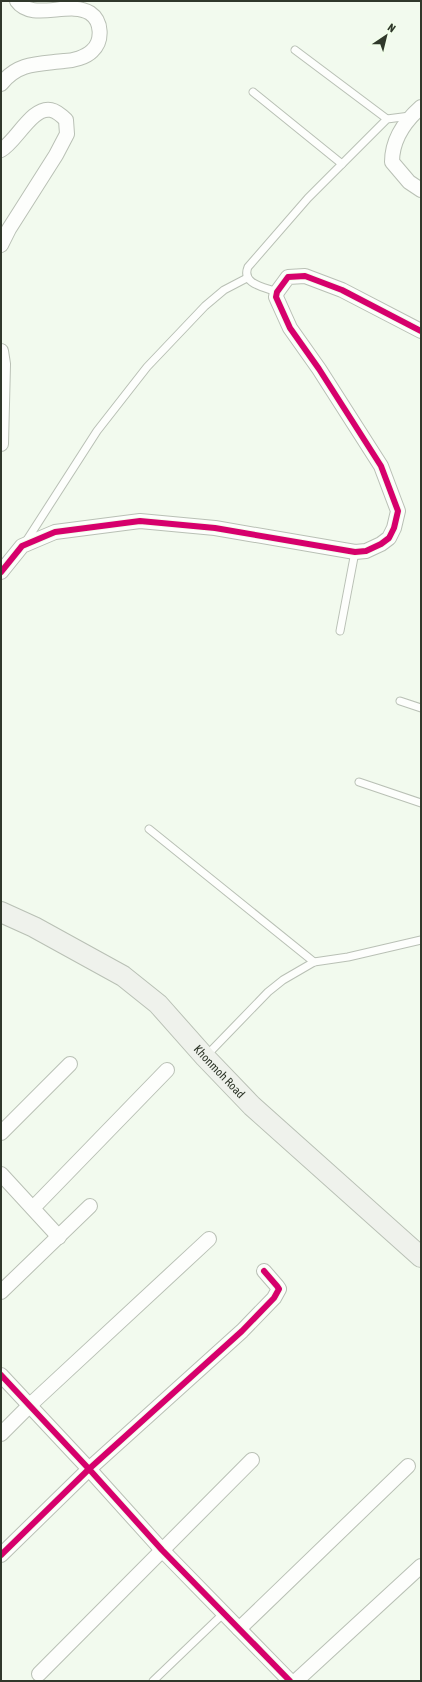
<svg xmlns="http://www.w3.org/2000/svg" width="422" height="1682" font-family="'Asap Condensed',sans-serif">
<style>
.lines{fill:none;stroke-linecap:round;stroke-linejoin:round}
.service-casing{stroke:#b9c0b5;stroke-width:9}
.minor-casing{stroke:#b9c0b5;stroke-width:16}
.secondary-casing{stroke:#b9c0b5;stroke-width:22}
.service{stroke:#fdfefc;stroke-width:7}
.minor{stroke:#fdfefc;stroke-width:14}
.secondary{stroke:#eff2ec;stroke-width:20}
.cycleway-casing{stroke:#f1feea;stroke-width:8}
.cycleway{stroke:#d6006c;stroke-width:6}
.labels{text-anchor:middle;dominant-baseline:central;stroke-width:4;stroke-linejoin:round;paint-order:stroke}
.street-label{font-size:12px;fill:#30382b;stroke:#f1feea}
</style>
<rect width="100%" height="100%" fill="#f2faee"/>
<g class="lines">
<g class="service-casing">
<g id="service">
<path d="M 295,50 L 387,119"/>
<path d="M 253,92 L 342,164"/>
<path d="M 277,292 C 264,287 241,284 248,267 L 308,198 L 387,119 L 410,116"/>
<path d="M 25,543 L 97,431 L 147,367 L 205,306 L 224,290 L 247,278"/>
<path d="M 340,631 L 355,552"/>
<path d="M 400,701 L 421,708"/>
<path d="M 359,782 L 421,803"/>
<path d="M 149,829 L 314,962"/>
<path d="M 206,1056 L 268,992 L 283,980 L 314,962 L 348,957 L 421,940"/>
<path d="M 153,1681 L 224,1613"/>
</g>
</g>
<g class="minor-casing">
<g id="minor">
<path d="M 1,84 C 18,62 39,64 64,61 C 73,61 86,57 92,51 C 103,41 102,21 90,13 C 70,0 32,22 17,1"/>
<path d="M 421,107 C 404,122 392,139 392,162 L 409,182 L 421,190"/>
<path d="M 1,150 C 16,142 32,106 51,110 C 56,111 62,116 66,120 L 67,134 L 56,155 L 9,229 L 1,245"/>
<path d="M 1,351 L 3,364 L 1,444"/>
<path d="M 1,572 L 22,546 L 55,532 L 140,521 L 215,528 L 355,552 L 366,551 L 381,544 L 389,538 L 394,528 L 398,511 L 381,466 L 319,369 L 290,328 L 276,297 L 277,292 L 288,277 L 305,276 L 342,290 L 421,331"/>
<path d="M 1,1133 L 70,1064"/>
<path d="M 1,1174 L 59,1237"/>
<path d="M 33,1208 L 167,1070"/>
<path d="M 1,1292 L 90,1206"/>
<path d="M 1,1375 L 89,1469 L 162,1550 L 290,1681"/>
<path d="M 1,1434 L 30,1405 L 209,1239"/>
<path d="M 1,1555 L 89,1469 L 242,1331 L 274,1298 L 279,1289 L 277,1286 L 264,1271"/>
<path d="M 239,1629 L 408,1466"/>
<path d="M 39,1674 L 252,1460"/>
<path d="M 296,1681 L 421,1566"/>
</g>
</g>
<g class="secondary-casing">
<g id="secondary">
<path id="s1" d="M 1,912 L 34,927 L 123,976 L 158,1004 L 205,1057 L 252,1106 L 421,1257"/>
</g>
</g>
<use href="#service" class="service"/>
<use href="#minor" class="minor"/>
<use href="#secondary" class="secondary"/>
<g class="cycleway-casing">
<g id="cycleway">
<path d="M 1,572 L 22,546 L 55,532 L 140,521 L 215,528 L 355,552 L 366,551 L 381,544 L 389,538 L 394,528 L 398,511 L 381,466 L 319,369 L 290,328 L 276,297 L 277,292 L 288,277 L 305,276 L 342,290 L 421,331"/>
<path d="M 1,1375 L 89,1469 L 162,1550 L 290,1681"/>
<path d="M 1,1555 L 89,1469 L 242,1331 L 274,1298 L 279,1289 L 277,1286 L 264,1271"/>
</g>
</g>
<use href="#cycleway" class="cycleway"/>
</g>
<g class="labels">
<g class="street-label">
<text stroke="none"><textPath href="#s1" startOffset="274">Khonmoh Road</textPath></text>
</g>
</g>
<rect width="422" height="1682" fill="none" stroke="#30382b" stroke-width="4"/>
<g transform="translate(386 36) rotate(35)" stroke="#f1feea" stroke-width="3" paint-order="stroke">
<path d="M0-3L7 15L0 10L-7 15Z" fill="#30382b"/>
<text y="-6" font-size="11" font-weight="bold" text-anchor="middle" fill="#30382b">N</text>
</g>
</svg>
